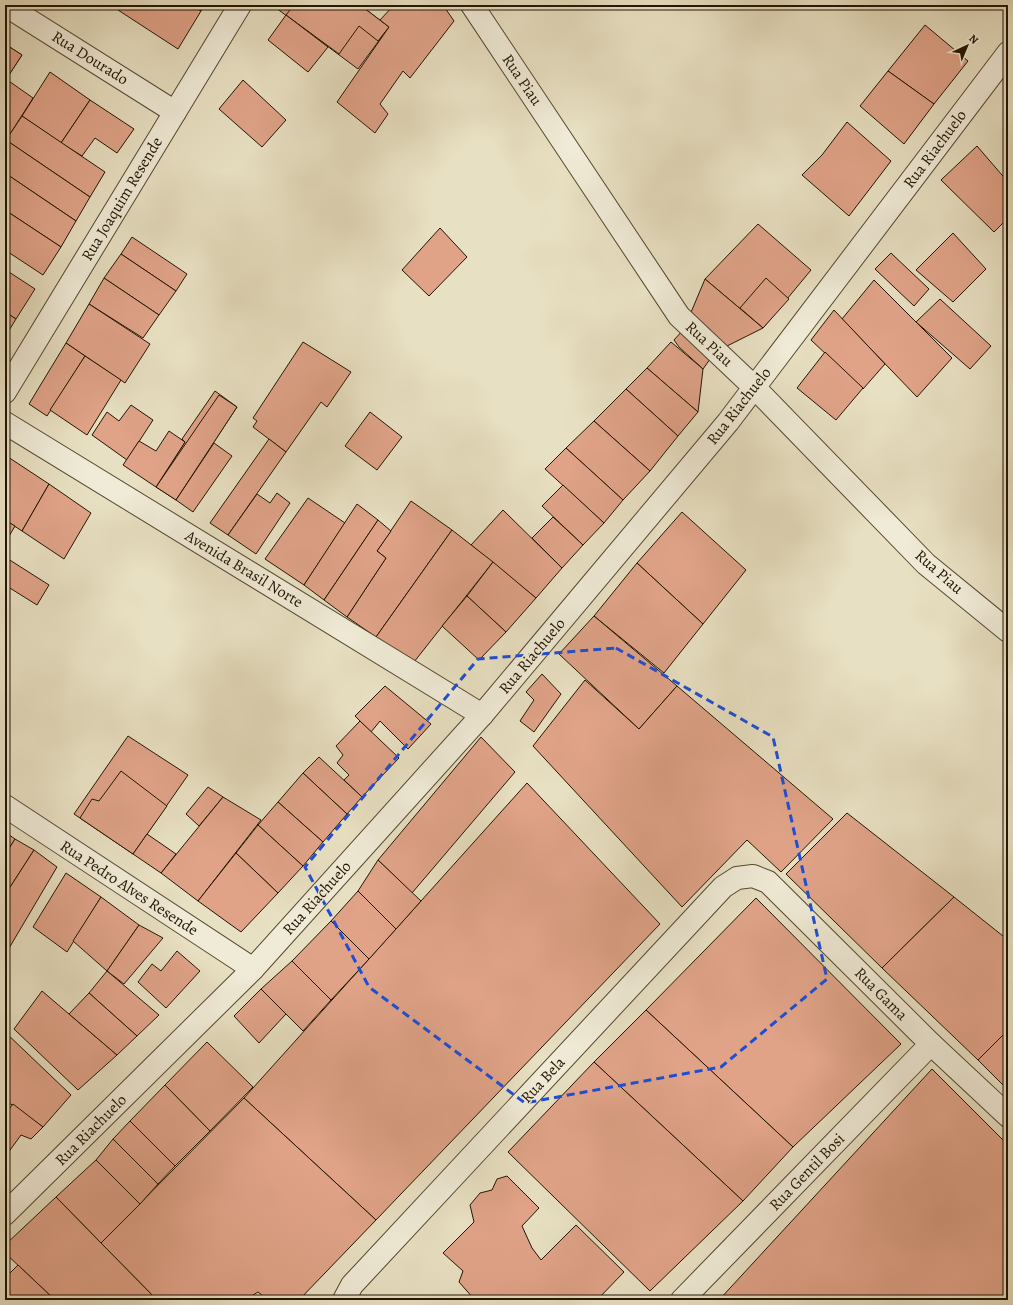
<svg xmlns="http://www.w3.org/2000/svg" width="1013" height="1305" font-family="Alegreya,serif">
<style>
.building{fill:#e0a388;stroke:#221502}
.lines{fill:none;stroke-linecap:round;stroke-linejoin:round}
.minor-casing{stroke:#544832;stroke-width:24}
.minor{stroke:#f0ebd7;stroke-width:22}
.marked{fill:none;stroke:#1d4ed8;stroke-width:3;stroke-dasharray:8 5;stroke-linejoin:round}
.labels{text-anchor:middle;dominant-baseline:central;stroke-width:3;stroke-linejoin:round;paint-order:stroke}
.street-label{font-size:16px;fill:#221502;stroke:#f0ebd7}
</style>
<rect width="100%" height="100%" fill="#e8e0c2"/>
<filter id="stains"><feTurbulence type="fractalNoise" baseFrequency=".005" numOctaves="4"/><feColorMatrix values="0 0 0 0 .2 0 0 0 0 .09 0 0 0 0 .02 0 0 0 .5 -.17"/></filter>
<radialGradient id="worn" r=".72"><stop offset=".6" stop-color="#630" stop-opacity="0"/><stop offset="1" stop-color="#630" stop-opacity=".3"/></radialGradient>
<g class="building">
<path d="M 121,5 L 192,5 L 201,11 L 178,49 L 118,10 Z"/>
<path d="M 192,5 L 205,5 L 201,11 Z"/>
<path d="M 272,5 L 360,5 L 389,27 L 358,69 Z"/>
<path d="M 294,5 L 360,5 L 389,27 L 378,41 L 359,26 L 339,54 L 286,15 Z"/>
<path d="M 394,5 L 443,5 L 454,21 L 410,78 L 403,71 L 380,104 L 388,114 L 375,133 L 337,102 L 389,27 L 380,20 Z"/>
<path d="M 286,15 L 328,47 L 308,72 L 268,40 Z"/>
<path d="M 925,25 L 968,61 L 934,104 L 888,71 Z"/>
<path d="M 5,44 L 22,55 L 5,81 Z"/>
<path d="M 5,44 L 22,55 L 5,81 Z"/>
<path d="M 888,71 L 934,104 L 904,144 L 860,106 Z"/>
<path d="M 50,72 L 90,100 L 61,143 L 22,116 Z"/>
<path d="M 6,79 L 33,98 L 5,142 L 5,81 Z"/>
<path d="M 243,80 L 286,120 L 262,147 L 219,109 Z"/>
<path d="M 90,100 L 134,129 L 117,153 L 95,138 L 82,156 L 61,143 Z"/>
<path d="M 22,116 L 105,172 L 90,197 L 6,140 Z"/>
<path d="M 847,122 L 891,161 L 849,216 L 802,175 L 822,155 Z"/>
<path d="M 6,140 L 90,197 L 76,221 L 5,173 Z"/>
<path d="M 977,146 L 1008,182 L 1008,218 L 994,232 L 941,180 Z"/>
<path d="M 5,173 L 76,221 L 61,247 L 5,210 Z"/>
<path d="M 5,210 L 61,247 L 43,275 L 5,250 Z"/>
<path d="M 758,224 L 811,270 L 763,328 L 705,279 Z"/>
<path d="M 440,228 L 467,257 L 429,296 L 402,270 Z"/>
<path d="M 953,233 L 986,269 L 953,302 L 916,270 Z"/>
<path d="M 132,237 L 187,274 L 176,291 L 121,254 Z"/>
<path d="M 891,253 L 929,289 L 914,306 L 875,269 Z"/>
<path d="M 121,254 L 176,291 L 159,315 L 104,278 Z"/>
<path d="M 9,272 L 35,289 L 16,319 L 5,312 L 5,279 Z"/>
<path d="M 104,278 L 159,315 L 143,338 L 89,304 Z"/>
<path d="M 766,278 L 789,299 L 763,328 L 740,308 Z"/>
<path d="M 705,279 L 763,328 L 715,352 L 684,329 Z"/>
<path d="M 874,280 L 952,358 L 917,397 L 842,319 Z"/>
<path d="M 940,299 L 991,346 L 970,369 L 916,322 Z"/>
<path d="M 89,304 L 150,344 L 125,383 L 66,343 Z"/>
<path d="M 834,310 L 885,364 L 863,389 L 811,340 Z"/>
<path d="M 5,312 L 16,319 L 5,337 Z"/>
<path d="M 684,329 L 715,352 L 703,369 L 679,347 L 674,340 Z"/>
<path d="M 303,342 L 351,372 L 327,407 L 321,402 L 286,452 L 253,427 L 257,421 L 253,418 Z"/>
<path d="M 671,342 L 703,369 L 698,412 L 647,368 Z"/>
<path d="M 66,343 L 85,356 L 47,416 L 29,404 Z"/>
<path d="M 825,352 L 863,388 L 836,420 L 797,388 Z"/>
<path d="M 85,356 L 121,380 L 87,435 L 50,410 Z"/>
<path d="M 647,368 L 698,412 L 678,436 L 626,389 Z"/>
<path d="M 626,389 L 678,436 L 650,471 L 594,421 Z"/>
<path d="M 215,391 L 237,407 L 176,500 L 156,487 L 185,442 L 182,439 Z"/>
<path d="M 219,395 L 237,407 L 176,500 L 156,487 Z"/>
<path d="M 131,405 L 153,420 L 127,460 L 92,435 L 107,412 L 119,421 Z"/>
<path d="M 370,412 L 402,437 L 377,470 L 345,446 Z"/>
<path d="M 594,421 L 650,471 L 623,500 L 566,448 Z"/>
<path d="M 169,431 L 185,442 L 156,487 L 123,465 L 139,441 L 156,451 Z"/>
<path d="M 269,439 L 286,452 L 228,535 L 210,523 Z"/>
<path d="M 214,443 L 232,456 L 193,512 L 176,500 Z"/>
<path d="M 566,448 L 623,500 L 604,523 L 545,469 Z"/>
<path d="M 5,455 L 49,484 L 22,531 L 5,520 Z"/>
<path d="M 49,484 L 91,513 L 64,559 L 22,531 Z"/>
<path d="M 563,485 L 604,523 L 583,545 L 542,506 Z"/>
<path d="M 277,493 L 290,503 L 256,554 L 228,535 L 257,494 L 270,503 Z"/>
<path d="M 308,498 L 345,523 L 304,585 L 265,559 Z"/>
<path d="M 411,501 L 452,530 L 376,637 L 347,617 L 386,558 L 377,551 Z"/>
<path d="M 357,504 L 378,520 L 324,600 L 304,585 Z"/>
<path d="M 503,510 L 562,568 L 536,598 L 471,545 Z"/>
<path d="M 682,512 L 746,570 L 703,624 L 637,563 Z"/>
<path d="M 553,517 L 583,545 L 562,568 L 532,538 Z"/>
<path d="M 5,520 L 15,526 L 5,543 Z"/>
<path d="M 378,520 L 391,531 L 377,551 L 386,558 L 347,617 L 324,600 Z"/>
<path d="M 452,530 L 493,562 L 414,662 L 376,637 Z"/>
<path d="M 5,557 L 49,585 L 37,605 L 5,585 Z"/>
<path d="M 493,562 L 536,598 L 506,632 L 467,596 Z"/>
<path d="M 637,563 L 703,624 L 664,673 L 594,616 Z"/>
<path d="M 467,596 L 506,632 L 479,660 L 442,626 Z"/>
<path d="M 594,616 L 677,686 L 639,729 L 559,654 Z"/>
<path d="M 542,674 L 561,694 L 534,732 L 520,721 L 534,700 L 526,692 Z"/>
<path d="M 585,680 L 639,729 L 677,686 L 833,819 L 781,872 L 747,840 L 682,907 L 533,746 Z"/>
<path d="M 385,686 L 431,724 L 408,749 L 380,721 L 371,732 L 355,716 Z"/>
<path d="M 360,721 L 399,758 L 362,797 L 344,780 L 349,775 L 337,763 L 343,755 L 336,746 Z"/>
<path d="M 128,736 L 188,775 L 133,854 L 74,814 Z"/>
<path d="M 481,737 L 515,772 L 412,893 L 378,860 Z"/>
<path d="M 319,757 L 362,797 L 347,814 L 303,773 Z"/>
<path d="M 121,771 L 167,806 L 133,854 L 80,818 L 92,799 L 99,801 Z"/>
<path d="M 303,773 L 347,814 L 323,842 L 278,802 Z"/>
<path d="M 527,783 L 660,924 L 376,1220 L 244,1098 Z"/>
<path d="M 208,787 L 223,797 L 199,826 L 186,814 Z"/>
<path d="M 223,797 L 261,820 L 198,901 L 161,873 Z"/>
<path d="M 278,802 L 323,842 L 303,866 L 258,825 Z"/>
<path d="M 847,813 L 954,897 L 882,968 L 786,874 Z"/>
<path d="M 258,825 L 303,866 L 278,893 L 236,853 Z"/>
<path d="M 5,832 L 15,839 L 5,855 Z"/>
<path d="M 147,834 L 176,854 L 161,873 L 133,854 Z"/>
<path d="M 15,839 L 34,850 L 5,895 L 5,855 Z"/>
<path d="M 34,850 L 57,867 L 5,955 L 5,895 Z"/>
<path d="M 236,853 L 278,893 L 241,932 L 198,901 Z"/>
<path d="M 378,860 L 421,901 L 396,929 L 358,891 Z"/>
<path d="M 66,873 L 101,897 L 67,952 L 33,927 Z"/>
<path d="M 358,891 L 396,929 L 369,959 L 331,921 Z"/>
<path d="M 101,897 L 139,925 L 107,971 L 73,941 Z"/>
<path d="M 954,897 L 1008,940 L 1008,1030 L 978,1060 L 882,968 Z"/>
<path d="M 756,898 L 901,1044 L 793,1147 L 646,1010 Z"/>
<path d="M 331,921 L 369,959 L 331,1000 L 292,961 Z"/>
<path d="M 139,925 L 163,938 L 124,984 L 107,971 Z"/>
<path d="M 177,951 L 200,971 L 166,1008 L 138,982 L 152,964 L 161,971 Z"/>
<path d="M 292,961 L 331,1000 L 303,1031 L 261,989 Z"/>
<path d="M 107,971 L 159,1015 L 137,1036 L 89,993 Z"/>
<path d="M 261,989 L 286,1014 L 259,1043 L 234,1016 Z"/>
<path d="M 42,991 L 117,1055 L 78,1090 L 14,1029 Z"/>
<path d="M 89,993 L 137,1036 L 117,1055 L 69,1014 Z"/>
<path d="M 646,1010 L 793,1147 L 743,1201 L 594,1062 Z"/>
<path d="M 1008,1030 L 1008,1090 L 978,1060 Z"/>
<path d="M 5,1032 L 71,1095 L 43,1127 L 5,1100 Z"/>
<path d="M 207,1042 L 253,1087 L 210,1131 L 165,1085 Z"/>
<path d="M 594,1062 L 743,1201 L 650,1291 L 508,1152 Z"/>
<path d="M 932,1069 L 1008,1145 L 1008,1300 L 719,1300 Z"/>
<path d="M 165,1085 L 210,1131 L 175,1166 L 130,1121 Z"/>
<path d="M 244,1098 L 376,1220 L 299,1300 L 268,1300 L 258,1292 L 245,1300 L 157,1300 L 101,1243 Z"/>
<path d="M 13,1104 L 43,1127 L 31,1139 L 21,1135 L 5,1157 L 5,1114 Z"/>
<path d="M 130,1121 L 175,1166 L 158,1184 L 113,1139 Z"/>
<path d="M 113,1139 L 158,1184 L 140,1204 L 96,1160 Z"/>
<path d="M 96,1160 L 140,1204 L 101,1243 L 56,1197 Z"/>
<path d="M 507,1176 L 539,1208 L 522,1226 L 532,1248 L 541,1260 L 576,1225 L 624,1272 L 597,1300 L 474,1300 L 474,1299 L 459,1282 L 463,1271 L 443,1253 L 474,1222 L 470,1205 L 480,1193 L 492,1190 L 497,1179 Z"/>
<path d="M 56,1197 L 101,1243 L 157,1300 L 55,1300 L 5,1253 L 5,1245 Z"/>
<path d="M 18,1265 L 55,1300 L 10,1300 L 5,1295 L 5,1278 Z"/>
</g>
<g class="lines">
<g class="minor-casing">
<g id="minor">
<path d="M 5,5 L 175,112"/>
<path d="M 472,5 L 679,316 L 754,387 L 926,564 L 1008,631"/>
<path d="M 5,392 L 240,5"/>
<path d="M 5,423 L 482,715"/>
<path d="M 5,806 L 253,969"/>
<path d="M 5,1214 L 253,969 L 482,715 L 728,422 L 1008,53"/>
<path d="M 344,1300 L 352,1285 L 723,887 L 737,878 L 753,876 L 768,882 L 931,1044 L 1008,1116"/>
<path d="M 682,1300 L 931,1044"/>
</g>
</g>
<use href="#minor" class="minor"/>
</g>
<path class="marked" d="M 616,648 L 773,737 L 827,979 L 721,1067 L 525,1103 L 369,987 L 305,867 L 478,659 Z"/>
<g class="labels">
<g class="street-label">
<text transform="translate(90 58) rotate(32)">Rua Dourado</text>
<text transform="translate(522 80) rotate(56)">Rua Piau</text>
<text transform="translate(935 149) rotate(-53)">Rua Riachuelo</text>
<text transform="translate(122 199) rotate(-59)">Rua Joaquim Resende</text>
<text transform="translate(709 344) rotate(43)">Rua Piau</text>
<text transform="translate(739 406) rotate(-52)">Rua Riachuelo</text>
<text transform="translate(244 569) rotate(31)">Avenida Brasil Norte</text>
<text transform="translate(939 572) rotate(41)">Rua Piau</text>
<text transform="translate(532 656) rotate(-50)">Rua Riachuelo</text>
<text transform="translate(129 888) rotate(33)">Rua Pedro Alves Resende</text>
<text transform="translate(317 898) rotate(-48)">Rua Riachuelo</text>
<text transform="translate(881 994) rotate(45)">Rua Gama</text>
<text transform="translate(543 1080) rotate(-47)">Rua Bela</text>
<text transform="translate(91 1130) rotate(-45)">Rua Riachuelo</text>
<text transform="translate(807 1172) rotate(-46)">Rua Gentil Bosi</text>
</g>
</g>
<rect width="1013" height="1305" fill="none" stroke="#e8e0c2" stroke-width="20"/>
<rect x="6" y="6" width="1001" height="1293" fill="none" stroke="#221502" stroke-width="2"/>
<rect x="10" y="10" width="993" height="1285" fill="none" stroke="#221502"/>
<g transform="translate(967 46) rotate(44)" stroke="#f0ebd7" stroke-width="3" paint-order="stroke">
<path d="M0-3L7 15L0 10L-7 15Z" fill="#221502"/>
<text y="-6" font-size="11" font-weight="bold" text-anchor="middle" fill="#221502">N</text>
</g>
<rect width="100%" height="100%" filter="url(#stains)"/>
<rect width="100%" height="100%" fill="url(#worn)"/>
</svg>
